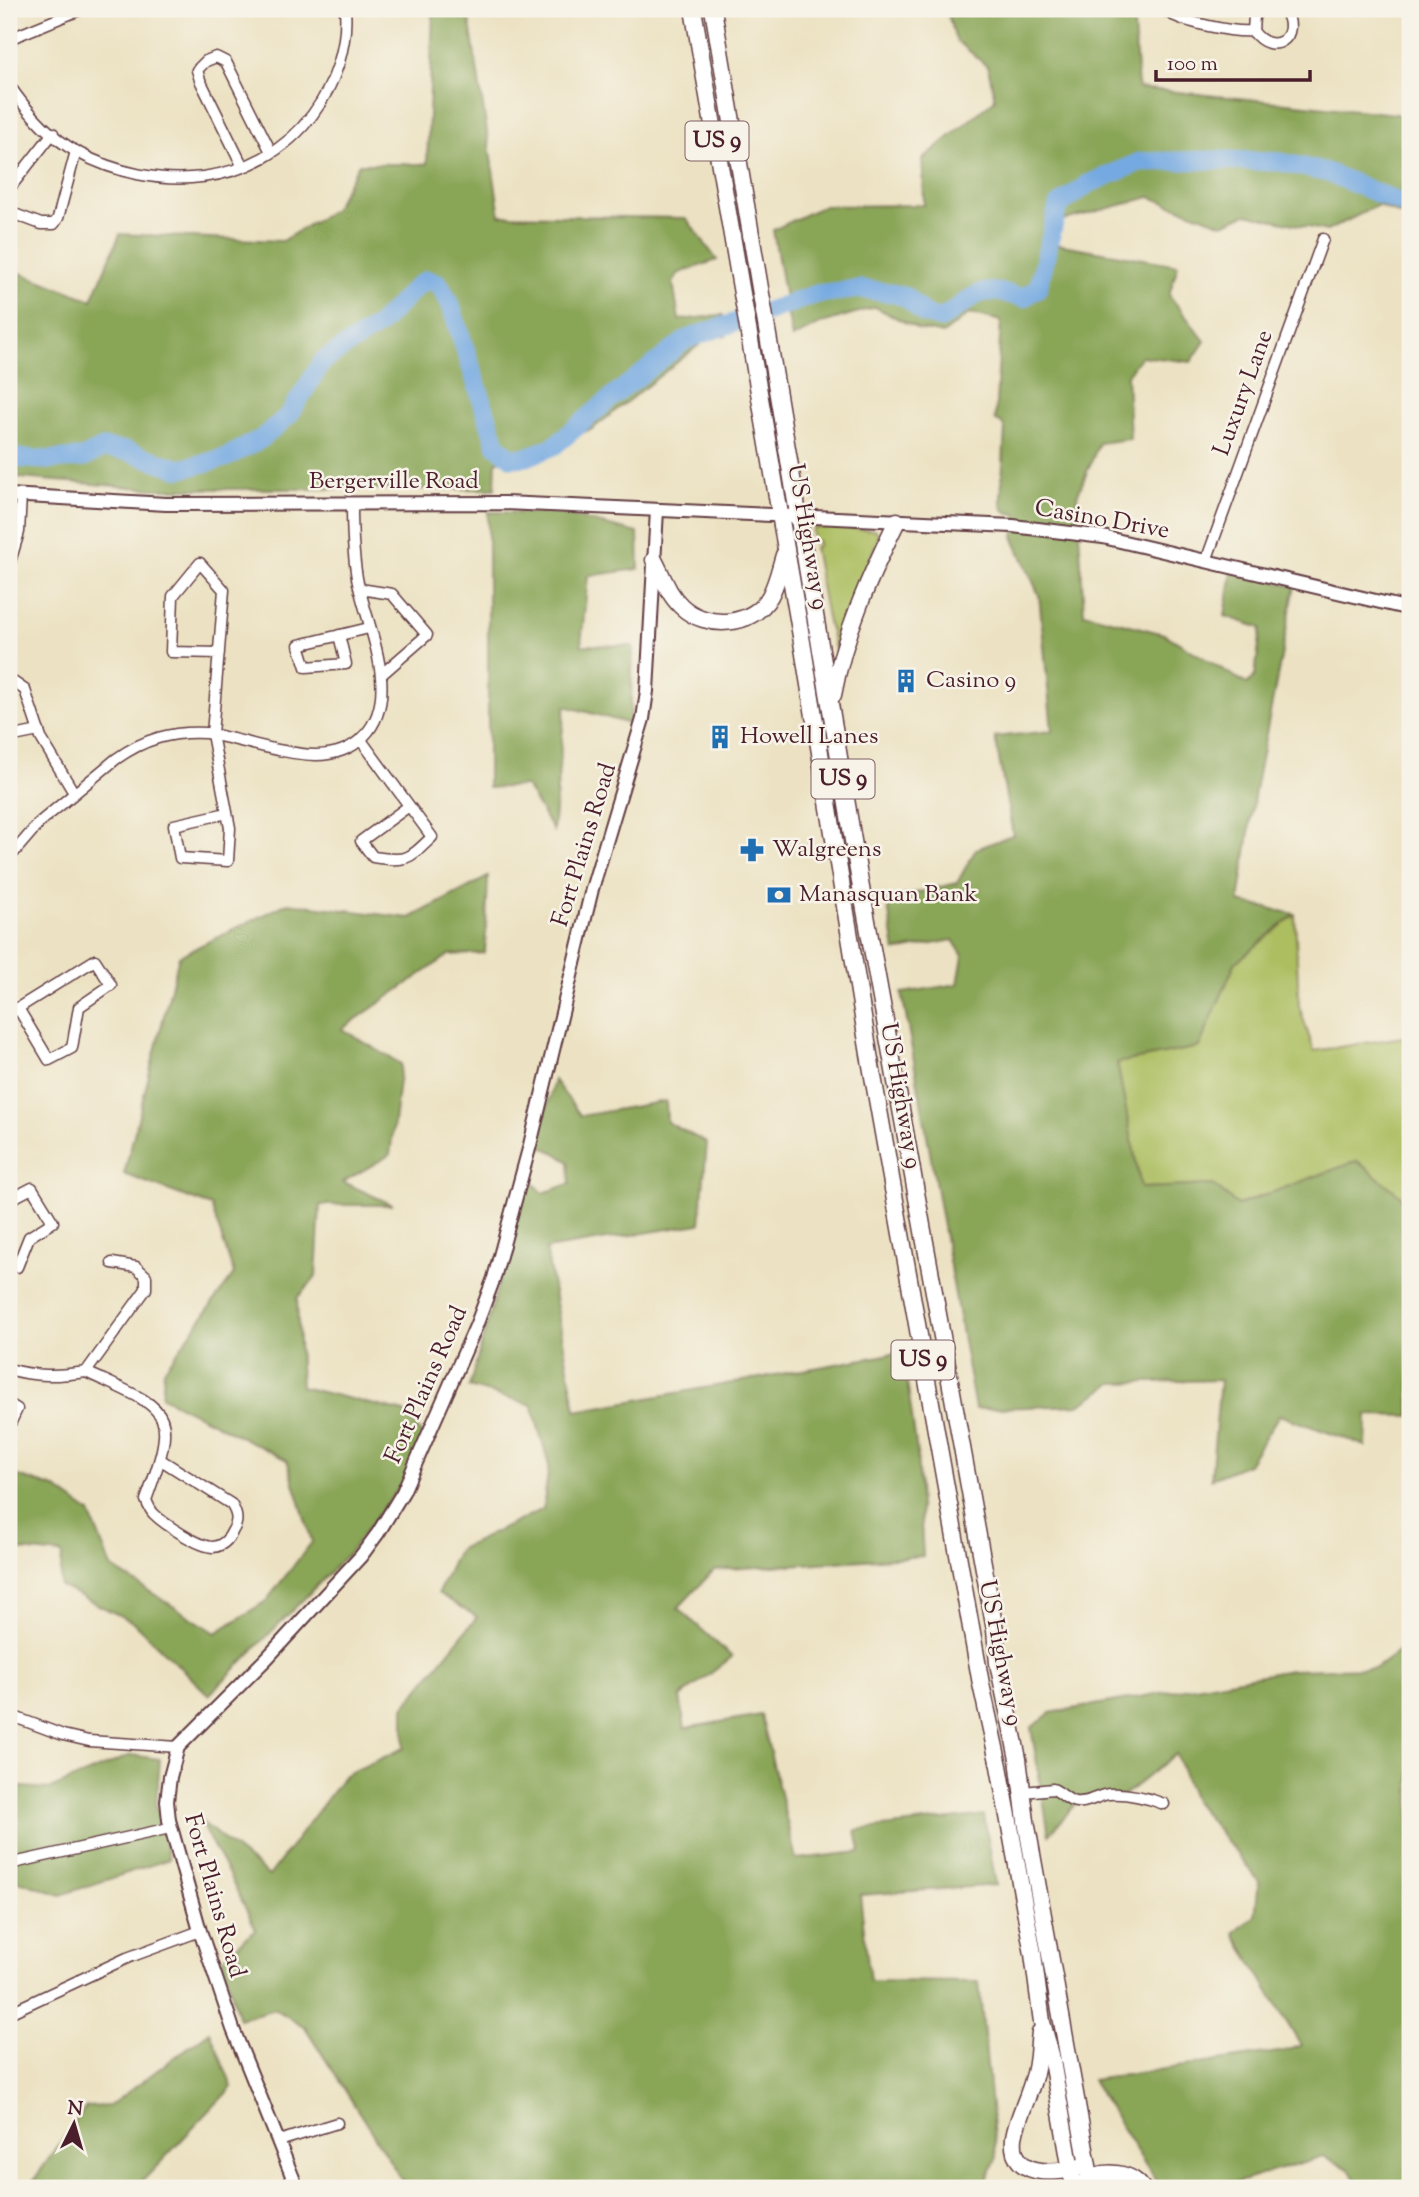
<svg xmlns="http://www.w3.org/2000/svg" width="1419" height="2197" font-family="'Sorts Mill Goudy',serif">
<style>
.green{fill:#acbe61;stroke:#7b6e46;stroke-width:2}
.forest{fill:#89a557;stroke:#6a6241;stroke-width:2}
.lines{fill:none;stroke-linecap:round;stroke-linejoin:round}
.river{stroke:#75a9e1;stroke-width:19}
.minor-casing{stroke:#623c42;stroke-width:13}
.tertiary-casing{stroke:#623c42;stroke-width:16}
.trunk-casing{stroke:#623c42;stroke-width:19}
.minor{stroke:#fff;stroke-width:10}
.tertiary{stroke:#fff;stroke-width:12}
.trunk{stroke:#fff;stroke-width:16}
.labels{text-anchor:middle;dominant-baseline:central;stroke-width:5;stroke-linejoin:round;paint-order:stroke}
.shield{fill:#f7f3e8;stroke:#7e5f64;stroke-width:2}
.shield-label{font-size:23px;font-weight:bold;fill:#4a1f2b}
.street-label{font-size:24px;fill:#4a1f2b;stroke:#f7f3e8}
.poi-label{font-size:24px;fill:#4a1f2b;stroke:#f7f3e8;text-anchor:start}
</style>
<rect width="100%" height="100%" fill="#f7f3e8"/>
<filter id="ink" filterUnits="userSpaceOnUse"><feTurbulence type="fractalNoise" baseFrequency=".0143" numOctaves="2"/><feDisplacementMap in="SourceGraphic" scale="14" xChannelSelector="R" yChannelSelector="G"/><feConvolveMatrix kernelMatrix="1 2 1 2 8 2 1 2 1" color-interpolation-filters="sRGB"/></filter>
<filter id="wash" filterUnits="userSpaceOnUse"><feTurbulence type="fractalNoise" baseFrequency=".00686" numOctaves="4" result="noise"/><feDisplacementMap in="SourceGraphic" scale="28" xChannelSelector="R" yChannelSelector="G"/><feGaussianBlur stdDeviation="1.57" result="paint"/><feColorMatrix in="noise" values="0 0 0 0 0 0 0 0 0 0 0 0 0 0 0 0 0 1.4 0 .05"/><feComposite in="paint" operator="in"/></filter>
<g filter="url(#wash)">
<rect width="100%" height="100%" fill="#ece2c3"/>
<g class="green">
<path d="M 827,527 L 876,530 L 879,536 L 835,649 L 827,618 L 814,547 L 818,546 L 818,541 L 813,542 L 812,531 L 814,528 Z"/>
<path d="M 1295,914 L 1299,1006 L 1314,1051 L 1410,1036 L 1410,1236 L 1401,1196 L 1357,1161 L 1238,1205 L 1213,1185 L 1141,1188 L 1117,1062 L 1199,1047 L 1235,963 Z"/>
</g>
<g class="forest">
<path d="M 946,9 L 1133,9 L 1138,88 L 1396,114 L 1410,125 L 1410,219 L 1378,205 L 1327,231 L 1246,214 L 1223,224 L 1150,197 L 1061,221 L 1045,242 L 1178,265 L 1169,295 L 1205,341 L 1191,362 L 1141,356 L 1127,375 L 1130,439 L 1099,443 L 1077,496 L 1084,613 L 1164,634 L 1247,684 L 1255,676 L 1261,628 L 1225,616 L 1232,572 L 1295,586 L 1255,790 L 1239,902 L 1295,914 L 1235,963 L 1199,1047 L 1117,1063 L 1141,1188 L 1213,1185 L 1238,1205 L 1357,1161 L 1401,1196 L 1410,1236 L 1410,1416 L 1367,1415 L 1366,1446 L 1279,1415 L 1248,1464 L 1211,1479 L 1220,1380 L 1113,1383 L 1079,1405 L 975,1409 L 902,993 L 958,984 L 963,956 L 953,940 L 895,951 L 887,900 L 957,883 L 976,849 L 1013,835 L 995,737 L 1052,731 L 1039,595 L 1014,539 L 1017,514 L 1009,513 L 1003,509 L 1001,500 L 1005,428 L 1001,422 L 995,420 L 1001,321 L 970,313 L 943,334 L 918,329 L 875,307 L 822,323 L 792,338 L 773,230 L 823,206 L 924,205 L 923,159 L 995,99 L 988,67 L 956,40 Z"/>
<path d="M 468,11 L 500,215 L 686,218 L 717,260 L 679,273 L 673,282 L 679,320 L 723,315 L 726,336 L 713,334 L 592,429 L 496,462 L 495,489 L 152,489 L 9,477 L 9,269 L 92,300 L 120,234 L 282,241 L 333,210 L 359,164 L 427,164 L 433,12 Z"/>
<path d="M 488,512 L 562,514 L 638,533 L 639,569 L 588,576 L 581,645 L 633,646 L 630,724 L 565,706 L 553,831 L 526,786 L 488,788 Z"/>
<path d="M 488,877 L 485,953 L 449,955 L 342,1029 L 401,1064 L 390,1155 L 343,1182 L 393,1205 L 320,1205 L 316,1277 L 297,1298 L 301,1387 L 404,1412 L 431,1446 L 348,1554 L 209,1695 L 133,1622 L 60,1586 L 62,1554 L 9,1549 L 9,1473 L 55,1488 L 90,1513 L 111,1567 L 216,1633 L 266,1601 L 312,1542 L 287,1460 L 162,1397 L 164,1370 L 234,1274 L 211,1206 L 124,1174 L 179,956 L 288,903 L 410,918 Z"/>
<path d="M 554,1080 L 581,1116 L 666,1101 L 667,1122 L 707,1143 L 700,1224 L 546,1249 L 576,1411 L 903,1352 L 917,1452 L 923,1556 L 714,1570 L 678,1608 L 732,1657 L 680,1697 L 685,1728 L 761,1715 L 796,1859 L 860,1852 L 856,1830 L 984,1815 L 996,1885 L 860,1895 L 870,1981 L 979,1982 L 996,2158 L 984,2188 L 407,2188 L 305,2027 L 275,2009 L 239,2019 L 222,1959 L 256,1929 L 226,1869 L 198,1819 L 269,1876 L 345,1775 L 404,1748 L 404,1707 L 477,1617 L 438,1593 L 458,1550 L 543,1509 L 549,1466 L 532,1405 L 469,1387 L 529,1178 L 543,1193 L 570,1184 L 569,1162 L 556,1153 L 537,1145 Z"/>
<path d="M 1410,1643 L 1410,2188 L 1360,2188 L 1349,2169 L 1323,2156 L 1219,2188 L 1160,2188 L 1092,2080 L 1285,2051 L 1301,2046 L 1234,1933 L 1255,1916 L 1259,1881 L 1194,1801 L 1176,1754 L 1123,1796 L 1076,1803 L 1049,1835 L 1031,1728 L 1050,1713 L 1290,1670 L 1376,1668 Z"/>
<path d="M 131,1755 L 160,1759 L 156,1806 L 169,1859 L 61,1895 L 9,1878 L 9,1786 L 50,1789 Z"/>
<path d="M 210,2031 L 232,2087 L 136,2188 L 28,2188 L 86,2107 L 109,2106 Z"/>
</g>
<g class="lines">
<path class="river" d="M 9,451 L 14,458 L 47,460 L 83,458 L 103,448 L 127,451 L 180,469 L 225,458 L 261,439 L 289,415 L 323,361 L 379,325 L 417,286 L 427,280 L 438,283 L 450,303 L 497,446 L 512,458 L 527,457 L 554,446 L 617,393 L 687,339 L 817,294 L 860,289 L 891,293 L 906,297 L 924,314 L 941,319 C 977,296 977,283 1023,298 L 1038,288 L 1058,206 L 1088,184 L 1140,162 L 1218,160 L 1281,162 L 1329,173 L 1410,207"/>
</g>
</g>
<g filter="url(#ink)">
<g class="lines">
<g class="minor-casing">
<g id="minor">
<path d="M 1261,9 L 1254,16 L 1253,31 C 1272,58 1303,37 1284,9"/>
<path d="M 1166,11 C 1181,22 1234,33 1253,31"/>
<path d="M 9,39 L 82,9"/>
<path d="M 9,85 C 26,110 50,137 77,152 C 154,194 258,189 313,114 C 335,84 348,46 345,9"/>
<path d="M 243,167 L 200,80 L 197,70 L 206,61 L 216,57 L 226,62 L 271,152"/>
<path d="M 9,189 L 53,133"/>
<path d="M 9,212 L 41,224 L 54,224 L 58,218 L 76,151"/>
<path d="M 1206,561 L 1323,239"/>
<path d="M 9,565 L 19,532 L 21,496"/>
<path d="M 360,589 L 392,594 L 427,635 L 381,675"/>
<path d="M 339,635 L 346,664 L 306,667 L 299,645 L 369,628"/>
<path d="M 219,653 L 171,652 L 173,596 L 200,563 L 224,590 L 212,734 L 230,828 L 228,861 L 180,858 L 174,825 L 227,813"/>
<path d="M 9,679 L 25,690 L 41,738 L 74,793"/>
<path d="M 9,737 L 39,731"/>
<path d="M 361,740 L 432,837 C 408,860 407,862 373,857 L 361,841 L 409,806"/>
<path d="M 9,858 L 40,822 L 116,759 C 144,739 172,731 206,733 C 238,739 286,755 316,755 C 334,755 352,749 364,736 C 403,696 366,625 357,578 C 353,554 352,529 352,504"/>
<path d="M 9,1014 L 18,1008 L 95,960 L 111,985 L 79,1007 L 72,1048 L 49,1060 L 18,1008"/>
<path d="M 9,1200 L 32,1188 L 53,1222 L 29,1237 L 17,1267 L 9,1264"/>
<path d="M 9,1369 C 35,1377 59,1376 86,1372 L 146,1289 L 146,1276 L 136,1267 L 112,1263"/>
<path d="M 86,1372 C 170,1411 180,1407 146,1500 C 148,1505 150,1510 154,1514 C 164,1524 199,1547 213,1547 C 223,1546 229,1539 233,1530 C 239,1521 237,1513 231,1504 L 161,1460"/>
<path d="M 9,1404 L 17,1409 L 9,1426"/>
<path d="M 9,1715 L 63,1735 L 89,1741 L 178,1747"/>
<path d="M 1024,1792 L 1053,1789 C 1060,1792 1065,1798 1072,1801 C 1084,1806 1098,1795 1109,1794 C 1127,1793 1148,1798 1164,1804"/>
<path d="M 9,1864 L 170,1828"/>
<path d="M 9,2013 L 127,1958 L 200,1931"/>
<path d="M 279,2141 L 337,2123"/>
</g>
</g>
<g class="tertiary-casing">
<g id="tertiary">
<path d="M 9,495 L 166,504 L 505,503 L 1013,526 L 1103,537 L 1410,609"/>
<path d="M 297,2188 L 233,2029 L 200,1931 L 169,1820 L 167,1801 L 170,1777 L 178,1747 L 267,1658 L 361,1556 L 378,1533 L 403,1492 L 476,1326 L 494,1278 L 530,1145 L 592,889 L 643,719 L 647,691 L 657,510"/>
</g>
</g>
<g class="trunk-casing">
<g id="trunk">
<path d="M 693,9 L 802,642 L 869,1054 L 981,1684 L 999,1766 L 1033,1954 L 1042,2022 L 1051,2055 L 1074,2188"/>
<path d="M 713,9 L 860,882 L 995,1630 L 998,1663 L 1018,1759 L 1026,1821 L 1092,2188"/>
<path d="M 654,560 C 662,575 668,594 681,606 C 706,630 753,627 770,596 C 777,583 780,568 784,555"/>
<path d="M 833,695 C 844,634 870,576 897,521"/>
<path d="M 1040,2032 C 1038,2048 1039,2064 1033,2080 C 1028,2099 1017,2118 1014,2138 C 1010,2178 1054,2174 1080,2167"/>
<path d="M 1083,2184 C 1098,2169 1129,2170 1142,2188"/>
</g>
</g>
<use href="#minor" class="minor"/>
<use href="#tertiary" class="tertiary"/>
<use href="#trunk" class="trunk"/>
</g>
</g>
<defs>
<g id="building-bare" transform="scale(1.89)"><path d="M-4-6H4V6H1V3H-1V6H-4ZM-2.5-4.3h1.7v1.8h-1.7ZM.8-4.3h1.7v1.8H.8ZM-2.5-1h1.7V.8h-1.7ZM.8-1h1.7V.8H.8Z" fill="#1f6fb2" stroke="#f7f3e8" stroke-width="2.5" paint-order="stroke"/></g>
<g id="pharmacy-bare" transform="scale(1.89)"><path d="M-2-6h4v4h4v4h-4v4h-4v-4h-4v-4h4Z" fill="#1f6fb2" stroke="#f7f3e8" stroke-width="2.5" paint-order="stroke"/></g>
<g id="bank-bare" transform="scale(1.89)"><path d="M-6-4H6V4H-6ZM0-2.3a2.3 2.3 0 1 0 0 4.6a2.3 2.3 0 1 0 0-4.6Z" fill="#1f6fb2" stroke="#f7f3e8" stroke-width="2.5" paint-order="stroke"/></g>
</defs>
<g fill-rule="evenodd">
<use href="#building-bare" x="906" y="681"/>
<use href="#building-bare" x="720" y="737"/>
<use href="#pharmacy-bare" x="752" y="850"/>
<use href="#bank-bare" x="779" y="895"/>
</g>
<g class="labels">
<g class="shield">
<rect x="685.5" y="121.5" width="63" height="39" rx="5"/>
<rect x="811.5" y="759.5" width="63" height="39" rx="5"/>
<rect x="891.5" y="1340.5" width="63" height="39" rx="5"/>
</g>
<g class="shield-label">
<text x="717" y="141">US 9</text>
<text x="843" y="779">US 9</text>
<text x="923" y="1360">US 9</text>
</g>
<g class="street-label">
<text transform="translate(1244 393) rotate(-70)">Luxury Lane</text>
<text x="394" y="482">Bergerville Road</text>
<text transform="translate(1102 520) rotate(10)">Casino Drive</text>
<text transform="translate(807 537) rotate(80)">US Highway 9</text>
<text transform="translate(585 845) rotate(-73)">Fort Plains Road</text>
<text transform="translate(900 1096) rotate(80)">US Highway 9</text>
<text transform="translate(427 1385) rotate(-66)">Fort Plains Road</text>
<text transform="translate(1000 1653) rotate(79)">US Highway 9</text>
<text transform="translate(214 1896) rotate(74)">Fort Plains Road</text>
</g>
<g class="poi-label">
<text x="926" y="681">Casino 9</text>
<text x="740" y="737">Howell Lanes</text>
<text x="772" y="850">Walgreens</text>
<text x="799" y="895">Manasquan Bank</text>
</g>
</g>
<rect width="1419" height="2197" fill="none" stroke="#f7f3e8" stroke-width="35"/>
<g transform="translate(74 2124) rotate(5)" stroke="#f7f3e8" stroke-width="5" paint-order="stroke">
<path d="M0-5L12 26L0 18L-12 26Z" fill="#4a1f2b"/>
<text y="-10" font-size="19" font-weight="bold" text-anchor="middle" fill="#4a1f2b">N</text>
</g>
<path d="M1156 70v10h154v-10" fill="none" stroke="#4a1f2b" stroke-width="3.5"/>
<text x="1167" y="70" font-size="21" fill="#4a1f2b" stroke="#f7f3e8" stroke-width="5" paint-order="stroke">100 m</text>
</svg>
